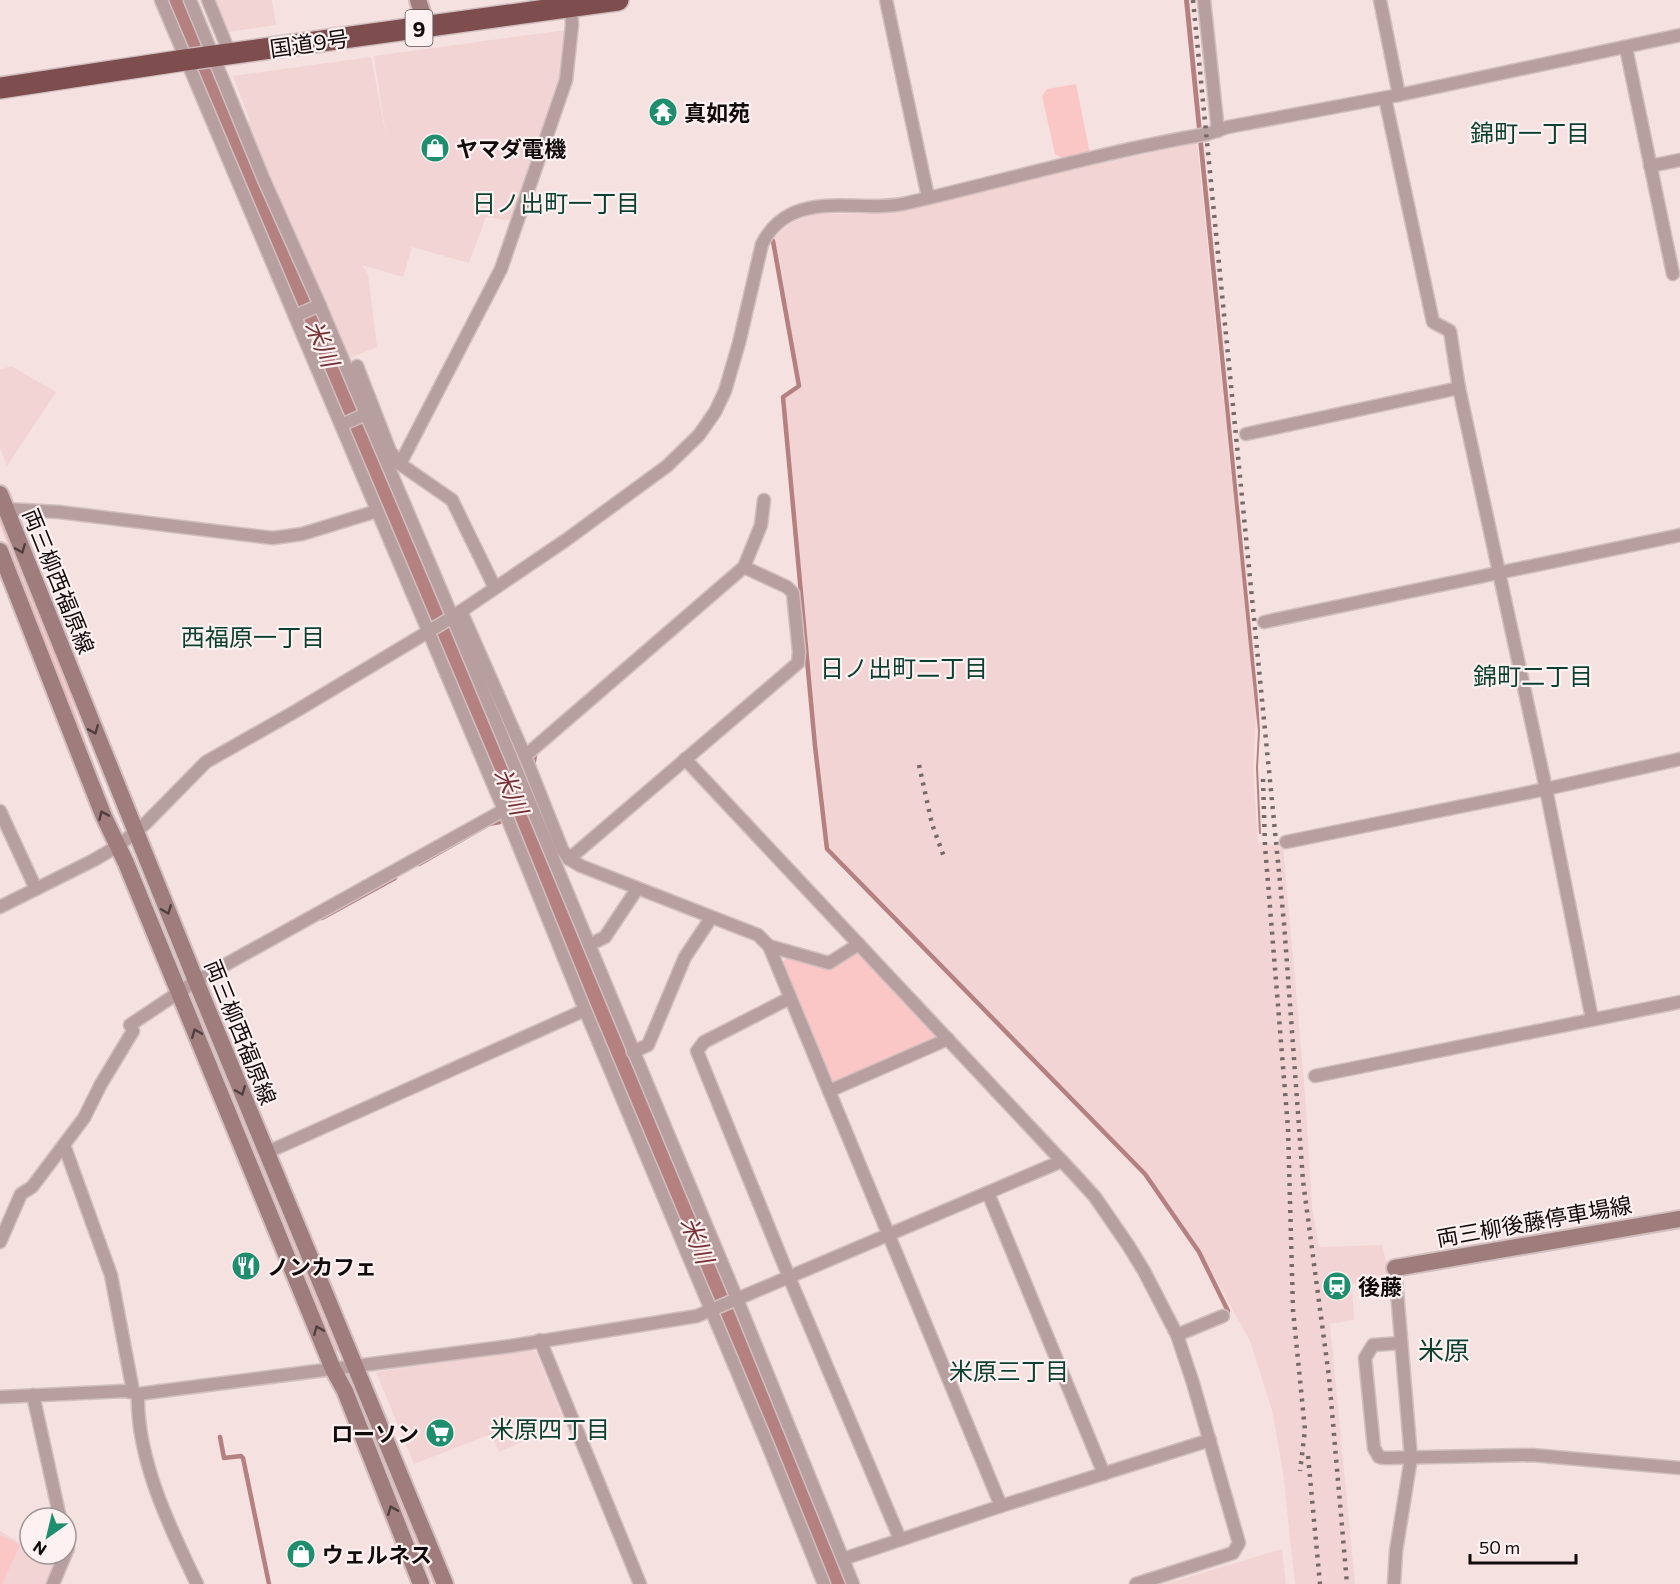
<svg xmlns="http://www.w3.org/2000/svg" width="1680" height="1584" font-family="Commissioner,'Noto Sans JP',sans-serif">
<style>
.built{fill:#f2d4d4}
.green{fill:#fbc6c6}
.water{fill:#b48080}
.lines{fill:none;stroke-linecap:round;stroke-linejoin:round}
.stream{stroke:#b48080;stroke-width:4.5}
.river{stroke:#b48080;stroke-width:26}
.street-casing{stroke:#d1bfbf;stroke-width:15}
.secondary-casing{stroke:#d1bfbf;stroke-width:20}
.highway-casing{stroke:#d1bfbf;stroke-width:24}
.street{stroke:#b89f9f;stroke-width:12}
.secondary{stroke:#a07d7d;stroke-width:16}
.highway{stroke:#7e4e4f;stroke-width:21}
.rail{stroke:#766969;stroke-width:4.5;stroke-dasharray:3 6;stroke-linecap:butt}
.oneway{stroke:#513e3e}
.labels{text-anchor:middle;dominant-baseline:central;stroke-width:4.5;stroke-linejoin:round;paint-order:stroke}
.shield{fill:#fdf1f1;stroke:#585050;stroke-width:1.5}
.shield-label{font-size:21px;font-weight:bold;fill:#110b0b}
.street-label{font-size:22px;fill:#110b0b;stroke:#fdf1f1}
.poi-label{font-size:22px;font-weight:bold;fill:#110b0b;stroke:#fdf1f1;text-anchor:start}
.neighbourhood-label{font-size:24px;fill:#0b3f30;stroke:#fdf1f1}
.water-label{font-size:24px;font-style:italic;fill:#753135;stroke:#fdf1f1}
.quarter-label{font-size:26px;fill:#0b3f30;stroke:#fdf1f1}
</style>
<rect width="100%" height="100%" fill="#f6e1e1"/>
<g class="built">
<path d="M 214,0 L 272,0 L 276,25 L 228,32 Z"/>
<path d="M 566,30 L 562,80 L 513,221 L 486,217 L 469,263 L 412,247 L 403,277 L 362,265 L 368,274 L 377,347 L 348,359 L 271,177 L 267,178 L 245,123 L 250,121 L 233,76 L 371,57 L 386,136 L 374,56 Z"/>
<path d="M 1197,143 L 1256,714 L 1253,769 L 1258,842 L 1283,846 L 1305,1093 L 1312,1206 L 1319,1247 L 1382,1245 L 1390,1277 L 1352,1284 L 1354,1320 L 1330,1324 L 1355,1584 L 1295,1584 L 1283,1472 L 1272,1410 L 1250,1341 L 1201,1252 L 1168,1203 L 1145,1173 L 829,851 L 827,847 L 816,744 L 783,397 L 800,387 L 774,240 L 775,237 L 791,223 L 814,214 L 860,214 L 900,211 L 993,187 Z"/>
<path d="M 11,366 L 56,392 L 7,466 L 0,448 L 0,370 Z"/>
<path d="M 531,1350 L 536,1352 L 565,1423 L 499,1452 L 491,1434 L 414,1464 L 376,1372 Z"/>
<path d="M 0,1531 L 30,1548 L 30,1554 L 41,1554 L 60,1564 L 51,1584 L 0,1584 Z"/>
<path d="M 1282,1549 L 1286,1584 L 1165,1584 Z"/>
</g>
<g class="green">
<path d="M 1076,84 L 1090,154 L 1064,159 L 1055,154 L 1042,96 L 1047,89 Z"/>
<path d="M 0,516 L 69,692 L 87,745 L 111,809 L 0,525 Z"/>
<path d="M 854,953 L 860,954 L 937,1036 L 935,1041 L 837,1082 L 831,1080 L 782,963 L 788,956 L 829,969 Z"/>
<path d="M 192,998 L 195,998 L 339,1351 L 336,1351 Z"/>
<path d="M 353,1390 L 356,1390 L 358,1396 L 436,1584 L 433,1584 Z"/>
<path d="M 0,1535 L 20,1545 L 2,1584 L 0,1584 Z"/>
</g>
<path class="water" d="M 1184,0 L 1189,0 L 1258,699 L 1260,731 L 1258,767 L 1261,834 L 1259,834 L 1256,768 L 1258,731 L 1250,656 Z"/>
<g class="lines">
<g class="stream">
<path d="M 773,241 L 799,386 L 783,397 L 815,746 L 827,849 L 1145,1174 L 1199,1252 L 1228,1311"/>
<path d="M 533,767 L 535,755"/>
<path d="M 419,864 L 489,824 L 500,822"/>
<path d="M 322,918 L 395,878"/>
<path d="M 220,1437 L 224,1458 L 241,1456 L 243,1458 L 269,1584"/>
</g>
<path class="river" d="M 178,0 L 256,188 L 367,445 L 533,839 L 652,1130 L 802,1485 L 841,1584"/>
<g class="street-casing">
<g id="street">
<path d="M 161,0 L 504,810 L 585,1010 L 767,1443 L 824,1584"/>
<path d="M 190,0 L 264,180 L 318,301 L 449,609 L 737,1299 L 853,1584"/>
<path d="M 208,0 L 230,54"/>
<path d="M 886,0 L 928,197"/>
<path d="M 1204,0 L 1218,131"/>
<path d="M 1380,0 L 1399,95"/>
<path d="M 1626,48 L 1673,274"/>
<path d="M 1385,98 L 1433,322 L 1450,331 L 1459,388 L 1546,789 L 1592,1019"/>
<path d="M 1650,166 L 1680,160"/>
<path d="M 295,316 L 320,305"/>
<path d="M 357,366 L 390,451 L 400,464 L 452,500 L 495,588"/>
<path d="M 341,425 L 373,411"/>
<path d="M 1246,434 L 1459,388"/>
<path d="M 400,464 L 501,269 L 566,80 L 572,25 L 571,7"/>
<path d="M 5,509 L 59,512 L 273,538 L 302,534 L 377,511"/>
<path d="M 744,567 L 761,525 L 764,500"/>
<path d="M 461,611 L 525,756 L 562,849 L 569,859 L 581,866 L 758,935 L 769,946 L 1001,1506"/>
<path d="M 1264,622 L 1680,535"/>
<path d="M 525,756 L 744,567 L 787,587 L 793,593 L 799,652 L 798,663 L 569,859"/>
<path d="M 685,759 L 1076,1176 L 1095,1197 L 1128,1245 L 1144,1271 L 1177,1335 L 1193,1383 L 1239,1543 L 1233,1553 L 1136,1584"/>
<path d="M 0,811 L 36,889"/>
<path d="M 1286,842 L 1546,789 L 1680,759"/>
<path d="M 0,907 L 94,860 L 118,846 L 145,824 L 206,762 L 296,711 L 451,618 L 566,540 L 667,466 L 699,435 L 715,412 L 725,391 L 739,343 L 762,244 C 770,228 784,215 802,210 C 836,200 873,211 907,203 C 1007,180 1106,151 1207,134 L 1228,127 L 1399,95 L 1680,35"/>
<path d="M 597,941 L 605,937 L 637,889"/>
<path d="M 769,946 L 829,963 L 859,944"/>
<path d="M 790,998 L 704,1042 L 697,1051 L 789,1277 L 900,1539"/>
<path d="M 633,1052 L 648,1045 L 685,957 L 711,918"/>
<path d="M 1315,1076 L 1680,1002"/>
<path d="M 829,1091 L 948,1039"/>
<path d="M 64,1145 L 111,1275 L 133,1391"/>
<path d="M 266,1152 L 279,1147 L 585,1010"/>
<path d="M 988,1193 L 1104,1474"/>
<path d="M 0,1242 L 21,1194 L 32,1187 L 84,1118 L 101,1084 L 133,1031 L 130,1025 L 196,981 L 504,810"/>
<path d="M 1177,1335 L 1223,1316"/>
<path d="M 540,1340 L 640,1584"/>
<path d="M 1401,1343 L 1373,1345 L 1365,1358 L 1374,1448 L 1379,1457 L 1385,1458 L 1532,1455 L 1680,1468"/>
<path d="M 138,1394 C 136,1458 170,1528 197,1584"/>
<path d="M 33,1395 L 60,1518"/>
<path d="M 0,1397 L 125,1391 L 138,1394 L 511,1346 L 697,1316 L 1062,1161"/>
<path d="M 843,1559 L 1001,1506 L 1210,1440"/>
<path d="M 53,1584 L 68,1548 L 66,1540"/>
<path d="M 1394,1584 L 1396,1551 L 1411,1458 L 1395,1268"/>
</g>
</g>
<g class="secondary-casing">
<g id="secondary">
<path d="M 418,0 L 427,27"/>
<path d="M 0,494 L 196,981 L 445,1584"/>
<path d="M 0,551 L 104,817 L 126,863 L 333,1369 L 345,1391 L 421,1584"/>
<path d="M 1395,1268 L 1680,1219"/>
</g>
</g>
<g class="highway-casing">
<path id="highway" d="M 0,88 L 185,60 L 618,0"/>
</g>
<use href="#street" class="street"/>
<use href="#secondary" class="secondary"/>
<use href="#highway" class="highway"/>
<g class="rail">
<path d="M 1193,0 L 1284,923 L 1303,1181 L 1329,1377 L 1347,1584"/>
<path d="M 919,765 L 932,824 L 944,857"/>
<path d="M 1263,779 L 1265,846 L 1288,1128 L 1293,1310 L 1305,1430 L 1300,1471"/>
<path d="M 1308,1456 L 1320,1584"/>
</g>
</g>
<defs><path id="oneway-chevron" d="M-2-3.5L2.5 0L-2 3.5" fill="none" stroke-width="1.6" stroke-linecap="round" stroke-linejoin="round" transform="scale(1.5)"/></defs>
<g class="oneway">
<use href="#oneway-chevron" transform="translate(21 549) rotate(68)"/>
<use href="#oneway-chevron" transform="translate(94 730) rotate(68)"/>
<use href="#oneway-chevron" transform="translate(103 815) rotate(-114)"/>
<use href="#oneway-chevron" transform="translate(167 910) rotate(68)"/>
<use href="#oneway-chevron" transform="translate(196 1033) rotate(-112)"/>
<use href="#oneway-chevron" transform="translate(241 1091) rotate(68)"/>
<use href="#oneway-chevron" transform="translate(318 1330) rotate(-112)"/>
<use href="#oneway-chevron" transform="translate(392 1510) rotate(-112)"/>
</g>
<defs>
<g id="temple-disc" transform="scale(1.5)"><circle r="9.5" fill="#1f8e6e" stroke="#fdf1f1"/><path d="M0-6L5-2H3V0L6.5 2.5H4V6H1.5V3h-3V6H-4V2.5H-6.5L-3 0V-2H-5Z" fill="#fff"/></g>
<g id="shop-disc" transform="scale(1.5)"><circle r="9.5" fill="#1f8e6e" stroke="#fdf1f1"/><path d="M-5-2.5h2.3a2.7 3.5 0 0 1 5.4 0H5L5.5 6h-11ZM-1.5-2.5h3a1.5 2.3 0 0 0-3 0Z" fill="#fff"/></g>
<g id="restaurant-disc" transform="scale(1.5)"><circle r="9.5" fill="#1f8e6e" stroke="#fdf1f1"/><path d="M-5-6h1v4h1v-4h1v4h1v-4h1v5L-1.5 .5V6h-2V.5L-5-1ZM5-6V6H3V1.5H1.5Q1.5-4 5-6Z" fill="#fff"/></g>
<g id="station-disc" transform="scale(1.5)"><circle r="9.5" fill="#1f8e6e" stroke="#fdf1f1"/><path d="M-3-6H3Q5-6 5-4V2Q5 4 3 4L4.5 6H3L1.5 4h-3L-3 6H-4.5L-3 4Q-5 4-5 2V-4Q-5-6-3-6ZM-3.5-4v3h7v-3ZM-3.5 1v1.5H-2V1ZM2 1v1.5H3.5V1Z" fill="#fff"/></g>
<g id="supermarket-disc" transform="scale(1.5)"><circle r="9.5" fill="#1f8e6e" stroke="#fdf1f1"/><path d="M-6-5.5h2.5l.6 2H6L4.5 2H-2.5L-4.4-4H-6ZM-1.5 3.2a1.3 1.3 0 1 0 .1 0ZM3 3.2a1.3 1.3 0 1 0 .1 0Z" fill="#fff"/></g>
</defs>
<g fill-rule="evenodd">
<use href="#temple-disc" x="663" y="112"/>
<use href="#shop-disc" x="435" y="148"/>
<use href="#restaurant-disc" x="246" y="1266"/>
<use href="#station-disc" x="1337" y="1286"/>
<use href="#supermarket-disc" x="440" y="1433"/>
<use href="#shop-disc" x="301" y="1554"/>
</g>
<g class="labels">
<rect class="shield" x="405.5" y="10" width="27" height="36" rx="4.5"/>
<g class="shield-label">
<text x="419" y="28">9</text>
</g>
<g class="street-label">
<text transform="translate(309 43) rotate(-8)">国道9号</text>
<text transform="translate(59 581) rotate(68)">両三柳西福原線</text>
<text transform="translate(241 1032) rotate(68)">両三柳西福原線</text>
<text transform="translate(1534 1221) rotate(-10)">両三柳後藤停車場線</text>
</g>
<g class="poi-label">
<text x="684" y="112">真如苑</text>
<text x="456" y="148">ヤマダ電機</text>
<text x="267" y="1266">ノンカフェ</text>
<text x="1358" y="1286">後藤</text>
<text x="419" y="1433" text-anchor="end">ローソン</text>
<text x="322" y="1554">ウェルネス</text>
</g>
<g class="neighbourhood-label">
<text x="1530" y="132">錦町一丁目</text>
<text x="556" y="202">日ノ出町一丁目</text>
<text x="253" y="636">西福原一丁目</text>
<text x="904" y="667">日ノ出町二丁目</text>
<text x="1533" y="675">錦町二丁目</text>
<text x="1009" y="1370">米原三丁目</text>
<text x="550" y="1428">米原四丁目</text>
</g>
<g class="water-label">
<text transform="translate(323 343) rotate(67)">米川</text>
<text transform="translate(512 791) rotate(67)">米川</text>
<text transform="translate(698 1240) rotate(68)">米川</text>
</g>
<g class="quarter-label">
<text x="1444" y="1349">米原</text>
</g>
</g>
<g transform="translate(48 1536) rotate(214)"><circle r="28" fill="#fdf1f1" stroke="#9f9595" stroke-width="1.5"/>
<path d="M0-4.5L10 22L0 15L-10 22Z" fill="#1f8e6e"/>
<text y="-9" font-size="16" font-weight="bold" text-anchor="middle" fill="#110b0b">N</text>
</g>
<path d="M1470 1554v9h106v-9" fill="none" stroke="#110b0b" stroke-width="3"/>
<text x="1479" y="1554" font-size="18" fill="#110b0b" stroke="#fdf1f1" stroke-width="4.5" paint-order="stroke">50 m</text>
</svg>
